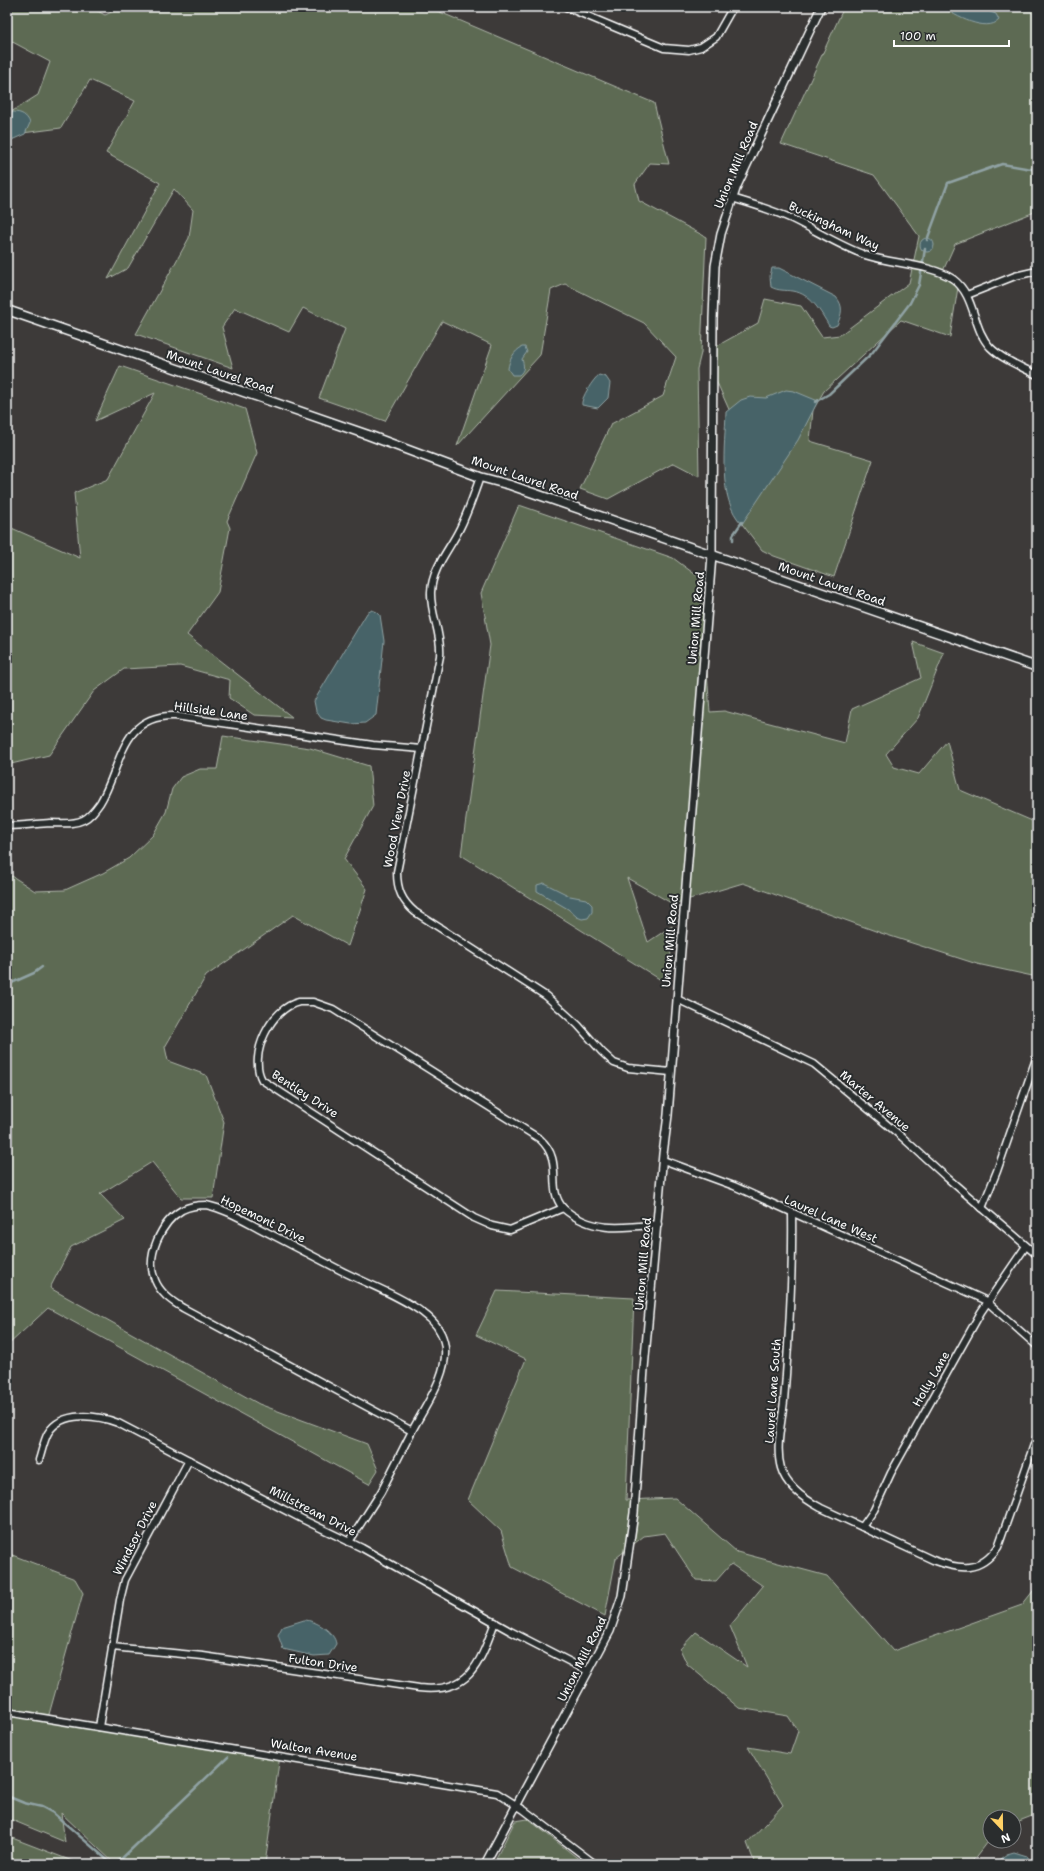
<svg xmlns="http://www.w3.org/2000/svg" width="1044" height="1871" font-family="'Shantell Sans',sans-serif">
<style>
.green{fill:#5d6b53;stroke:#aeb5a9}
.water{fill:#466468;stroke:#90a2a4}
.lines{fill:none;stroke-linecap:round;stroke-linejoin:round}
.stream{stroke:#90a2a4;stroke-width:2.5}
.minor-casing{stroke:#fff;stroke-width:9}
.tertiary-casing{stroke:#fff;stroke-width:10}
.secondary-casing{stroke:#fff;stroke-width:11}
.minor{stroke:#2a2d2e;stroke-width:6}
.tertiary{stroke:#2a2d2e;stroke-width:7}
.secondary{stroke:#2a2d2e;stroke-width:8}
.labels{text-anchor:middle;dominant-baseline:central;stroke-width:4;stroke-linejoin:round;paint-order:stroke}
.street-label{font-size:12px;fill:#fff;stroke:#2a2d2e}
</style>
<rect width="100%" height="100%" fill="#3d3a39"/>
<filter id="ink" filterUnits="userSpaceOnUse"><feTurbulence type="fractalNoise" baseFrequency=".025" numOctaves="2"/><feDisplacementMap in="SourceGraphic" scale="8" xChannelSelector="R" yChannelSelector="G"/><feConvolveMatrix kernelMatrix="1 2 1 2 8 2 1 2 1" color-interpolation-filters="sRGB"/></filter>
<g filter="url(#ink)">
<g class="green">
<path d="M 7,7 L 90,7 L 105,15 L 123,7 L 428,7 L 654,103 L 669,164 L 650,163 L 635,184 L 639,201 L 706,237 L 701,353 L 697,369 L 699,476 L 674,463 L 608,499 L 580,489 L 611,424 L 663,396 L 676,357 L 644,323 L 565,284 L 551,290 L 540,355 L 457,446 L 492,345 L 442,321 L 385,421 L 319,398 L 345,329 L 303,308 L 289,332 L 235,308 L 222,327 L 233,368 L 136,334 L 189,238 L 193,210 L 174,189 L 128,268 L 108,279 L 160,183 L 106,153 L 135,101 L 90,80 L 61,128 L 7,135 L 7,112 L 11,112 L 38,95 L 50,62 L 7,39 Z"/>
<path d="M 844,7 L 1037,7 L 1037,211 L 955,244 L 943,271 L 959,281 L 950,337 L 901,320 L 824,391 L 813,410 L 810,441 L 873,460 L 834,577 L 774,556 L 762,550 L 739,520 L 735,423 L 715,378 L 715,347 L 758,323 L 765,299 L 801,306 L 822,337 L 840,335 L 909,283 L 919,236 L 874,175 L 781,144 Z"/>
<path d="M 120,366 L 245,409 L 257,453 L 227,521 L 230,528 L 218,592 L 187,635 L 292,717 L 254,715 L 229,698 L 230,680 L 180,666 L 124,669 L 94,691 L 49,755 L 7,765 L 7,526 L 80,558 L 74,493 L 108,479 L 155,393 L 95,421 Z"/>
<path d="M 519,505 L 673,558 L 700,578 L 710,712 L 724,711 L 845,743 L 852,709 L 921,678 L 913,642 L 944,653 L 918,718 L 886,754 L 894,767 L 919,774 L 947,741 L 960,790 L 1037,823 L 1037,977 L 977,964 L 881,933 L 743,883 L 673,904 L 627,878 L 648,942 L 672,926 L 669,985 L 461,855 L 490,645 L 481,593 Z"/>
<path d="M 223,736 L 310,748 L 369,766 L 373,806 L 344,859 L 367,889 L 348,946 L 293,915 L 206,976 L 165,1047 L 168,1061 L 206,1075 L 224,1122 L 213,1198 L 181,1198 L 152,1162 L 100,1194 L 125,1220 L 71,1247 L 50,1288 L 259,1404 L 367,1444 L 378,1470 L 369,1484 L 48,1308 L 7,1346 L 7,877 L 12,876 L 35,891 L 65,890 L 103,873 L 129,858 L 153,835 L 166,812 L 172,789 L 181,777 L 200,769 L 217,769 Z"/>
<path d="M 497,1291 L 634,1298 L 626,1500 L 675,1498 L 737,1552 L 827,1576 L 893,1651 L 1022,1605 L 1037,1586 L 1037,1814 L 1014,1823 L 1014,1817 L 990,1817 L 990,1838 L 970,1864 L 755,1864 L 747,1843 L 783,1805 L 748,1747 L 790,1754 L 798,1731 L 788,1716 L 739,1708 L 687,1664 L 680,1649 L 696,1632 L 747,1667 L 730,1626 L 763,1586 L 731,1564 L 716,1581 L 696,1580 L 665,1533 L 644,1536 L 616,1558 L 605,1616 L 512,1567 L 501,1531 L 468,1500 L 526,1359 L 476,1335 Z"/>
<path d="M 7,1553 L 75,1579 L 83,1593 L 48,1718 L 280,1755 L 265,1864 L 115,1864 L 61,1813 L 65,1842 L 7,1818 Z"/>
<path d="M 528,1819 L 585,1864 L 493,1864 L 515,1821 Z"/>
<path d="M 7,1836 L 80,1864 L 7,1864 Z"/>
</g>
<g class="water">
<path d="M 943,7 L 977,7 L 996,14 L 999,20 C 987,33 954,16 943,7 Z"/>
<path d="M 13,112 C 21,112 27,115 30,123 L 25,134 L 7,142 L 7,114 Z"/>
<circle cx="927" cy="245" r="7"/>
<path d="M 772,268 L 779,268 L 785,271 L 836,297 C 844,306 842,314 837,325 L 832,327 L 829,326 C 821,312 811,294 793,291 C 786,290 778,291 771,287 L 770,276 Z"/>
<path d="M 522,347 L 525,347 L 527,352 L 522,359 C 524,366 525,370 519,375 L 512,375 L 508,369 C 509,360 514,351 522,347 Z"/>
<path d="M 599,375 L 606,377 L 610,383 L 608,398 L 598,408 L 582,405 C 580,399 594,378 599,375 Z"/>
<path d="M 786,390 L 794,391 L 818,401 L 798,440 L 742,524 C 717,499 725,446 726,412 L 741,400 L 750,397 L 766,398 Z"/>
<path d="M 372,610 L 377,612 L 380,615 L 384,641 L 376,715 L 365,723 L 351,724 L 326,720 L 321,718 L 316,711 L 314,701 L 367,613 Z"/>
<path d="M 544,883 L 570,896 L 586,899 L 592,905 L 592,912 L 588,918 L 582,919 L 577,917 L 568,909 L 537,891 L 537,885 Z"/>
<path d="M 304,1620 C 315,1620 335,1632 336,1644 L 329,1655 L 314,1656 L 283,1649 L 278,1635 L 282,1627 Z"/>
<path d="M 1014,1852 L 1027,1856 L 1033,1864 L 993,1864 L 1007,1854 Z"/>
</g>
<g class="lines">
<g class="stream">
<path d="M 927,240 L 948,183 L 1002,164 L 1037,170"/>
<path d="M 815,402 L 829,394 L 872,353 L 910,303 L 919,285 L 925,249"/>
<path d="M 733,540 L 733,535 L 742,522"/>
<path d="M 7,985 L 34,973 L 42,967"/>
<path d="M 7,1796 L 24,1803 L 42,1807 L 53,1813 L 112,1864"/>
<path d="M 116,1864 L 228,1757"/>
</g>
<g class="minor-casing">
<g id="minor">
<path d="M 566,7 L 664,48 L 689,50 L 701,47 L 716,37 L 733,7"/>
<path d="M 732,198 C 752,204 773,210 792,219 C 817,231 840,246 865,255 C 891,264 931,264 953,279 C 976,296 972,328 990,347 C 1003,360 1022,367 1037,375"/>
<path d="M 967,295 L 1015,276 L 1037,271"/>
<path d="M 480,477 C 474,494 468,512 460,528 C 450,549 432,568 431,592 C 430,614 442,633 440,656 L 397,872 C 397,890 402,901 415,912 L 546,996 L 578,1025 L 602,1052 L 614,1063 L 628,1068 L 671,1072"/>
<path d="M 7,826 C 22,826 35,824 50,823 C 60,823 73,825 83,820 C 90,817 95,810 100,803 C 122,767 120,714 175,716 L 373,745 L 422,749"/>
<path d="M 677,999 L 814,1064 L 902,1137 L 945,1176 L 1037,1255"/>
<path d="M 299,1002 L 313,1002 L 333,1009 L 540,1139 C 565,1162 545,1187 563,1208 L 510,1230 L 492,1226 L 474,1218 L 262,1080 C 248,1055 271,1008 299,1002 Z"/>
<path d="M 663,1160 L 734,1186 L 985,1300 L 1037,1346"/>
<path d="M 206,1205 C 225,1209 242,1219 259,1228 C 286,1242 313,1256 340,1270 C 365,1283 401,1296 423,1313 C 433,1320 441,1329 444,1342 C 451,1371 425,1406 412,1431 L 183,1308 C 171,1301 160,1293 155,1280 C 145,1257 161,1222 182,1210 C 190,1206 198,1205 206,1205 Z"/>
<path d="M 563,1208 C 591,1233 623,1228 658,1224"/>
<path d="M 982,1208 L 997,1171 L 1037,1056"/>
<path d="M 792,1213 C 793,1276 789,1339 784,1401 C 782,1422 775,1447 781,1468 C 786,1486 804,1499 821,1508 L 933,1560 C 960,1570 980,1573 998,1547 L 1037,1436"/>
<path d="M 39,1460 C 42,1451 44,1440 48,1433 C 62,1410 97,1415 118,1423 L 304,1520 L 362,1548 L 510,1631 L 588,1671"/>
<path d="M 862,1527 L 874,1510 L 891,1473 L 981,1312 L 1026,1246"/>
<path d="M 349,1542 L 381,1492 L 412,1431"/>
<path d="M 112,1647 L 203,1656 L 419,1688 C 471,1694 480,1662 495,1622"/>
<path d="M 7,1712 L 497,1793 L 524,1810 L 595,1864"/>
<path d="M 99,1727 L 120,1600 L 125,1580 L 189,1460"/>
</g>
</g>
<g class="tertiary-casing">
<path id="tertiary" d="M 485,1864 L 610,1631 L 622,1596 L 634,1513 L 644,1369 L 663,1154 L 668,1115 L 712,555 L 713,319 L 715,266 L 721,234 L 737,186 L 821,7"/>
</g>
<g class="secondary-casing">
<path id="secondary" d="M 7,310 L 368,435 L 480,477 L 510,485 L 1037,667"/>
</g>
<use href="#minor" class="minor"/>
<use href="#tertiary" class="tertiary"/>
<use href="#secondary" class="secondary"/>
</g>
</g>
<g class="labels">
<g class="street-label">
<text transform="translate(736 165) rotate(-67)">Union Mill Road</text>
<text transform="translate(834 226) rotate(25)">Buckingham Way</text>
<text transform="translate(220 372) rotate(19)">Mount Laurel Road</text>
<text transform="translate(525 478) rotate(19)">Mount Laurel Road</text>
<text transform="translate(832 584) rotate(19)">Mount Laurel Road</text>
<text transform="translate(696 618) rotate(-85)">Union Mill Road</text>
<text transform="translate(211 711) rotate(8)">Hillside Lane</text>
<text transform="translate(397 819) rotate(-79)">Wood View Drive</text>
<text transform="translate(670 941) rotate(-85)">Union Mill Road</text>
<text transform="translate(305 1094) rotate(33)">Bentley Drive</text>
<text transform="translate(875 1101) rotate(40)">Marter Avenue</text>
<text transform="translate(263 1219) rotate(26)">Hopemont Drive</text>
<text transform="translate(831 1219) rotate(24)">Laurel Lane West</text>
<text transform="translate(643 1264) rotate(-85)">Union Mill Road</text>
<text transform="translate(931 1379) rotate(-60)">Holly Lane</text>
<text transform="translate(773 1391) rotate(-86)">Laurel Lane South</text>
<text transform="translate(313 1511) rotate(27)">Millstream Drive</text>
<text transform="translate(135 1538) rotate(-63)">Windsor Drive</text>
<text transform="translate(582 1659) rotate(-63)">Union Mill Road</text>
<text transform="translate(323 1663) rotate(8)">Fulton Drive</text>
<text transform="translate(314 1750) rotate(9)">Walton Avenue</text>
</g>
</g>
<rect width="1044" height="1871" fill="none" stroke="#2a2d2e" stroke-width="24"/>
<rect x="12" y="12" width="1020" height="1847" fill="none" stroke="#fff" stroke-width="1.5" filter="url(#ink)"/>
<g transform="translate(1002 1829) rotate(158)"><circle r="19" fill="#2a2d2e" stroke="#7f8182"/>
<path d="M0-3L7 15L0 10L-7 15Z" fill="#ffd166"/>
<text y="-6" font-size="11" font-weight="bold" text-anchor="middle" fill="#ffffff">N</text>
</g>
<path d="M894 40v6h115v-6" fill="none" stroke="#ffffff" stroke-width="2"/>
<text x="900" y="40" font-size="12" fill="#ffffff" stroke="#2a2d2e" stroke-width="3" paint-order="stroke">100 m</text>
</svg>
